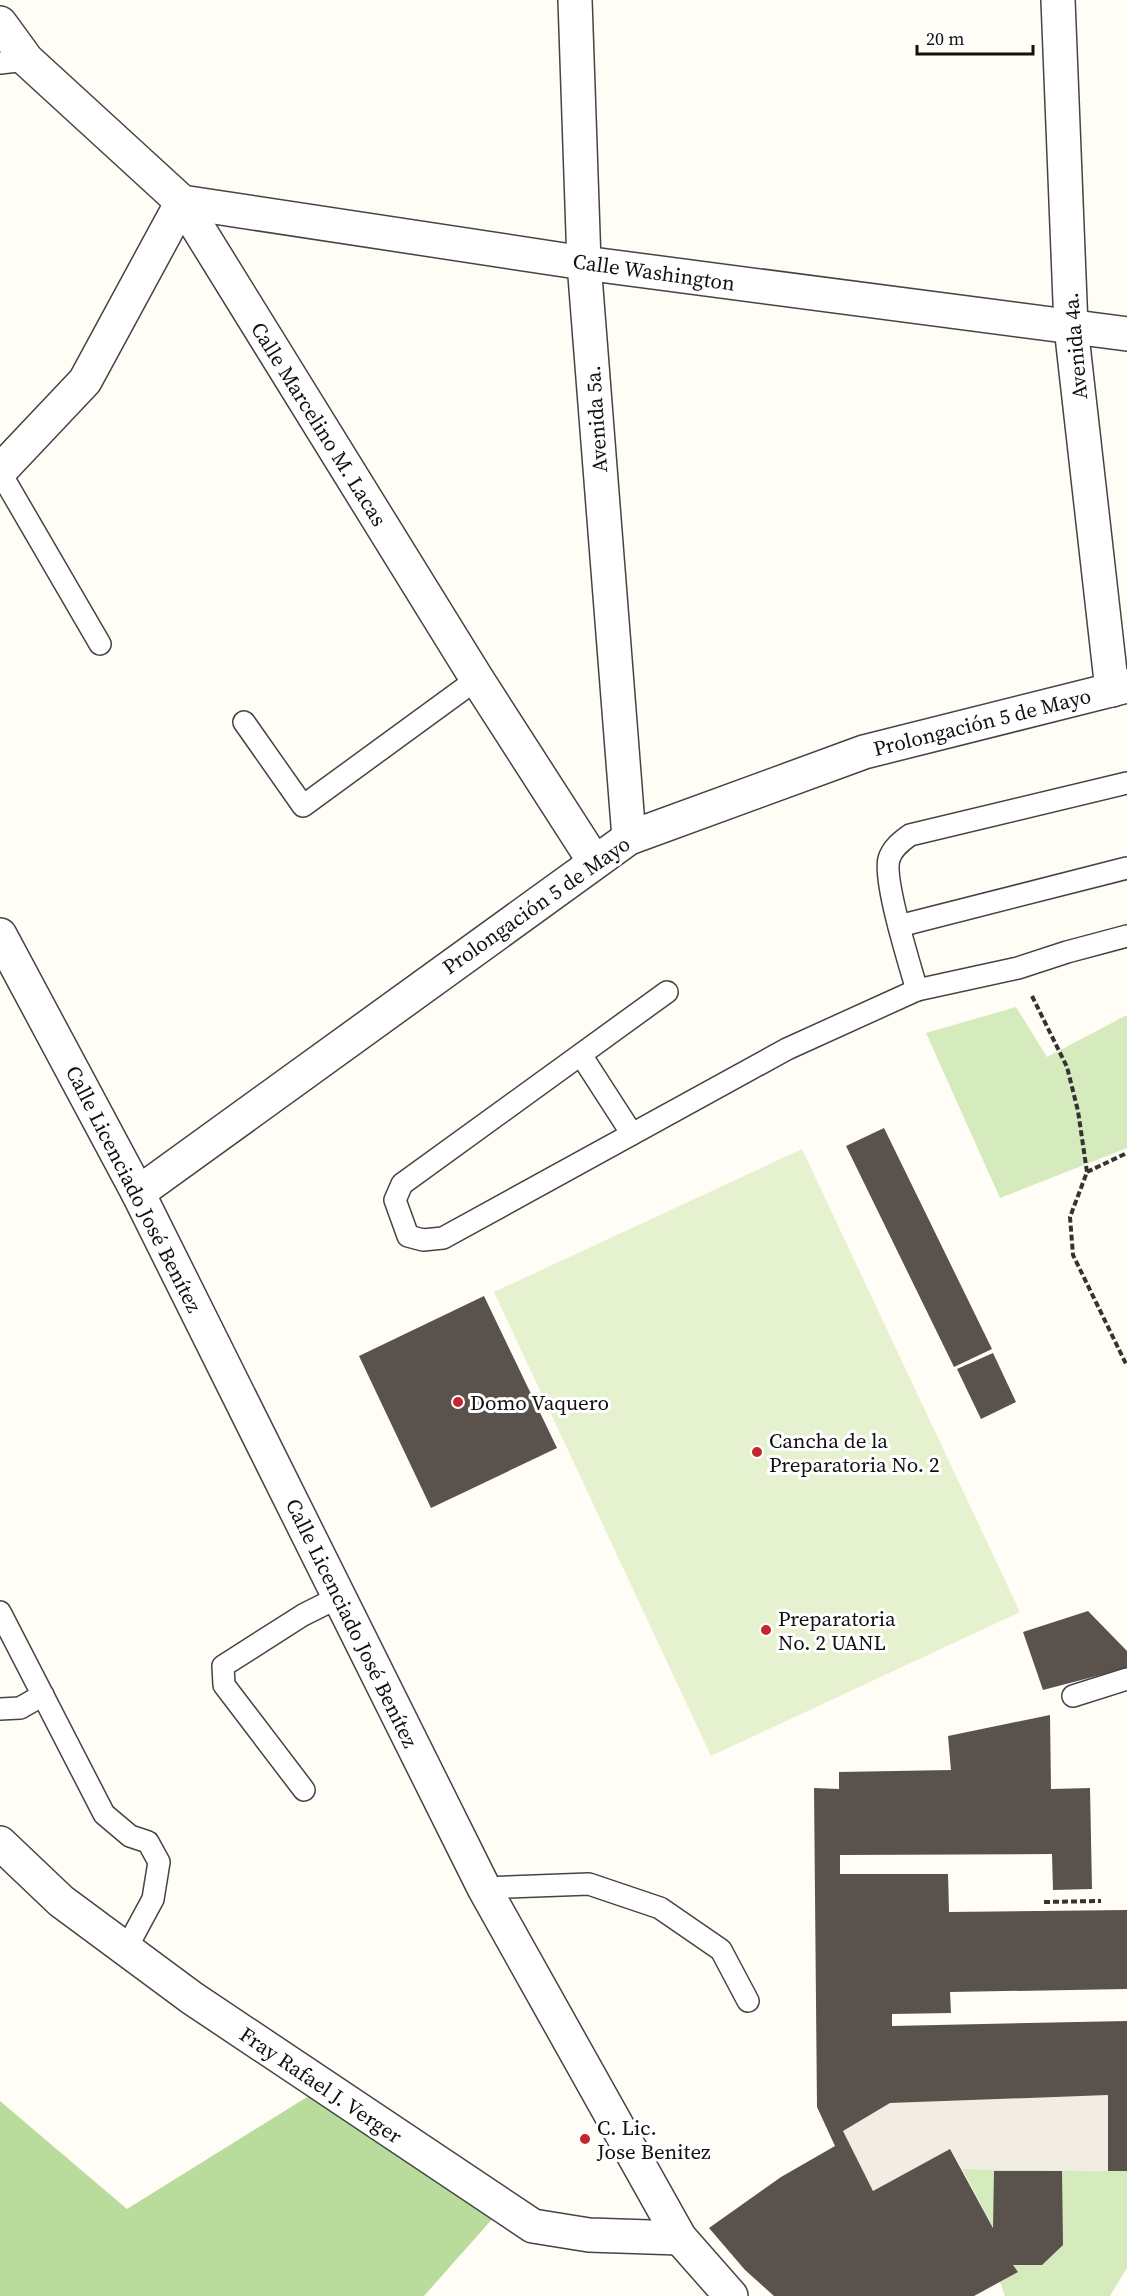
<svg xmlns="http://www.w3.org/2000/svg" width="1127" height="2296" font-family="'Source Serif 4',serif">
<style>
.green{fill:#d5ebbd}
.forest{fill:#b9dc9c}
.pitch{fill:#e6f2cf}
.plaza{fill:#f1ede2}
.building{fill:#5a524d}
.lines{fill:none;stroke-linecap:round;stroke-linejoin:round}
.service-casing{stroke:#444;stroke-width:24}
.minor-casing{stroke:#444;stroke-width:36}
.tertiary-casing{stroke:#444;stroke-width:36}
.path{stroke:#333;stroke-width:4;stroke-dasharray:6 3;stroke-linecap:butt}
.service{stroke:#fff;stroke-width:21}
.minor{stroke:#fff;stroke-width:33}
.tertiary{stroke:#fff;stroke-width:33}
.poi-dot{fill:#c4262e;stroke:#fff;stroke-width:2}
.labels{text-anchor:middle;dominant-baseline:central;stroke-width:6;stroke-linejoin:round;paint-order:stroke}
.street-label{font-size:21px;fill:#111;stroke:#fff}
.poi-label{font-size:21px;fill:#111;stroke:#fff;text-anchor:start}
</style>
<rect width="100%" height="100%" fill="#fffdf5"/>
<g class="green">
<polygon points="1016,1007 1047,1057 1127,1015 1127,1148 1000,1198 926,1033"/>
<polygon points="962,2169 1127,2171 1127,2268 1110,2296 1005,2296 1000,2282 1017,2272"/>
</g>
<polygon class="forest" points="328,2084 494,2217 424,2296 0,2296 0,2101 127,2209"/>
<polygon class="pitch" points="802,1149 1020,1612 711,1756 494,1292"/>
<polygon class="plaza" points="1108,2095 1108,2171 962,2169 950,2149 873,2191 843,2131 890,2103"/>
<g class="building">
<polygon points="884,1128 992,1349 954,1367 846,1146"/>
<polygon points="484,1296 557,1448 431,1508 359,1356"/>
<polygon points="993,1353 1016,1402 981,1419 957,1369"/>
<polygon points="1088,1611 1127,1651 1127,1668 1043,1690 1023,1632"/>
<polygon points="1050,1715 1051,1789 1090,1788 1092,1889 1053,1890 1052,1854 840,1855 840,1874 948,1874 949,1912 1127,1910 1127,1989 950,1992 951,2013 892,2014 892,2026 1127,2021 1127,2171 1108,2171 1108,2095 890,2103 843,2131 873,2191 950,2149 993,2228 994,2171 1062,2171 1063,2245 1042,2265 1013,2265 1018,2272 974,2296 774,2296 745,2270 709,2228 781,2177 835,2146 817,2107 814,1788 839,1789 839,1772 951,1770 948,1736"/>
</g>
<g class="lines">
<g class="service-casing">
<g id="service">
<polyline points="0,63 27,60"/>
<polyline points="0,472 100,644"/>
<polyline points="244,722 303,806 477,679"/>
<path d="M1127,783L910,835C902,841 892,848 889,859C883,880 910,966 917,990L1018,968L1067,952L1127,936"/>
<polyline points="899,926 1127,868"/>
<polyline points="667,992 402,1184 395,1200 408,1236 423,1240 443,1238 787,1049 917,990"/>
<polyline points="581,1055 632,1134"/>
<polyline points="0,1612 104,1814 130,1836 148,1842 159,1862 153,1899 126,1949"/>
<polyline points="1073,1696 1127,1679"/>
<polyline points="0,1709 20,1708 43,1695"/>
<polyline points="304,1790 224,1685 223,1666 303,1615 339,1597"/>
<polyline points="484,1888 589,1884 660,1908 721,1950 748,2001"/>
</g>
</g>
<g class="minor-casing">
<g id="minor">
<polyline points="575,0 584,263 629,838"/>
<polyline points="1058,0 1071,327 1112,690"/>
<polyline points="0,23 27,60 182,202 477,679 594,861"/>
<polyline points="0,471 85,381 182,202 584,263 1127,334"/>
<polyline points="138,1193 629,838 864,752 1127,686"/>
<polyline points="0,1843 61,1901 192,1998 533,2226 589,2235 680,2238"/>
</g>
</g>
<g class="tertiary-casing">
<polyline id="tertiary" points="0,935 138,1193 484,1888 680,2238 731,2296"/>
</g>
<g class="path">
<polyline points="1032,996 1067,1067 1078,1111 1087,1172 1070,1217 1073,1255 1127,1366"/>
<polyline points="1087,1172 1127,1153"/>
<polyline points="1044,1902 1101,1901"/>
</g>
<use href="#service" class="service"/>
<use href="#minor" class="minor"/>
<use href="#tertiary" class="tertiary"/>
</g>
<g class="poi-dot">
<circle cx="458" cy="1402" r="6"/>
<circle cx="757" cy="1452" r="6"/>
<circle cx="766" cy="1630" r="6"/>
<circle cx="585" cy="2139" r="6"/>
</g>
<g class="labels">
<g class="street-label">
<text transform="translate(654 272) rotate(8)">Calle Washington</text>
<text transform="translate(1075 346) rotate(-95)">Avenida 4a.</text>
<text transform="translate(596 419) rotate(-94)">Avenida 5a.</text>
<text transform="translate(319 424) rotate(58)">Calle Marcelino M. Lacas</text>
<text transform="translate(982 722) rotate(-14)">Prolongación 5 de Mayo</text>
<text transform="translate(536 905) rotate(-35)">Prolongación 5 de Mayo</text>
<text transform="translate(134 1189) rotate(63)">Calle Licenciado José Benítez</text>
<text transform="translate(352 1623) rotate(64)">Calle Licenciado José Benítez</text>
<text transform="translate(321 2085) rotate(34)">Fray Rafael J. Verger</text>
</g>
<g class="poi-label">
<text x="470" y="1402">Domo Vaquero</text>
<text x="769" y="1440">Cancha de la<tspan x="769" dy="24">Preparatoria No. 2</tspan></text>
<text x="778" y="1618">Preparatoria<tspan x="778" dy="24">No. 2 UANL</tspan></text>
<text x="597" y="2127">C. Lic.<tspan x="597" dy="24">Jose Benitez</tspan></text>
</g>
</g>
<path d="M917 45v9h116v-9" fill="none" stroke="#111111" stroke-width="3"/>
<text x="926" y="45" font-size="18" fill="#111111" stroke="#ffffff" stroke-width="4.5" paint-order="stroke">20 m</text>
</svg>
